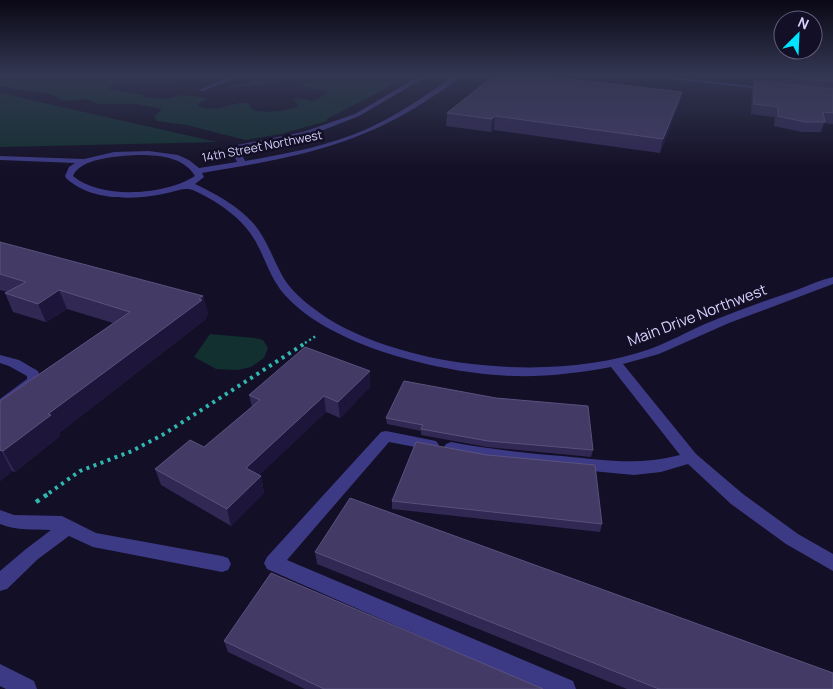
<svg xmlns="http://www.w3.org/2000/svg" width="833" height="689" font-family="Manrope,sans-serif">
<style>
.green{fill:#12302f}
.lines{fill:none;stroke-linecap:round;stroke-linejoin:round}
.path-far2{stroke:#2fb8b0;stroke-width:2.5;stroke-dasharray:2 3;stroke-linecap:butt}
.path-far1{stroke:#2fb8b0;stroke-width:4;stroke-dasharray:3 4.5;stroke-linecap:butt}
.path{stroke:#2fb8b0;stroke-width:4.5;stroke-dasharray:4 5.5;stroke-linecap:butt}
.minor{fill:#3d3a85;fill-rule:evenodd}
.wall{fill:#312854}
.shaded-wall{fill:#1d163a}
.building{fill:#433a66;stroke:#5a527e}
.labels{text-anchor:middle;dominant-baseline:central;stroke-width:5;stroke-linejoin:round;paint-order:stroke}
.far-street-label{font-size:12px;fill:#d9d4ff;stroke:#130f26}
.street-label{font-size:15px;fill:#d9d4ff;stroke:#130f26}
</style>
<rect width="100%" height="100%" fill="#130f26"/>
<g class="green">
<path d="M9,74H230L208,82L183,78L163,84L136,81L116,84L106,89L143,95L144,97L164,99L183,95L205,98L206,99L197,105C214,116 241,97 249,104C251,106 251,109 253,110C268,113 285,112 299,106L294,101L296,98L314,101L329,92L304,86L301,83H311L314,77L302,74H391L405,76L387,88L327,119V121L281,134L245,140L187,125L157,121L154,117L162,109L136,104H99L86,99L62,101L52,94L0,86V76Z"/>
<polygon points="259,74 287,74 273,77 279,80 272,84 229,88 230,86 250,83 253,77"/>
<polygon points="0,93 217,142 0,147"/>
<polygon points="210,334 255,338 263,340 268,348 264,358 251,367 238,370 216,369 194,357"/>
</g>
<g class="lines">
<polyline class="path-far2" points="305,343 316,336"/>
<polyline class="path-far1" points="49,493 80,471 132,451 164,434 307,342"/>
<polyline class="path" points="36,502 51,492"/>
<g class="minor">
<polygon points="238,74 245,74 203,91 198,90"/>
<path d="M458,74H464C453,84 439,92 426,101C354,148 285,159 202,173L204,177L195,184C216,194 238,206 254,224C267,240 273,259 283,277C293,294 311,307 327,318C410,370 558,382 650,349C669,342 687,332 705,324C734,312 764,301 794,291C807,286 820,280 833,277V284L729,323L659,354L623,364L696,454L743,494L798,534L833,554V571L786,544L731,504L688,464L661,472L634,475L487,461L451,454L446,452L443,448L446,444L451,442C488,449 524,453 562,456C605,460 637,466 680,455L611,367C579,373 546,377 513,376C445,374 330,347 284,294C271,279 266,261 257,244C244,219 220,203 195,191C185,186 175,192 163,194C132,200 90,201 66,178L65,176L69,167L75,163L0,160V156L84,159L114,152L149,151L178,155L189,160L199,168L237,162L231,148L232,146L303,132L355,114L421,75L454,76ZM424,78L450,79C423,97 396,116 367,129C328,146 286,154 245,161L239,149L308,136L359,116ZM136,155C157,155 183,156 195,176C166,195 101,200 73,176C80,158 119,156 136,155Z"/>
<polygon points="626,74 643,74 771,88 768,90"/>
<polygon points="0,355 19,360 38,371 41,381 5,409 0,411 0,399 27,379 27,376 9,366 0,363"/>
<polygon points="386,431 436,441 439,445 436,449 431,450 389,442 287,560 573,681 576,689 540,689 267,569 264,563 267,557 381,432"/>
<path d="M0,510L14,515L62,516L96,533L222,556L228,558L231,564L228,570L222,572L93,547L69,536L38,559L7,589L0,591V571L26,549L51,530C34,529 17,531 0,524Z"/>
<polygon points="0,664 34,681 37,689 6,689 0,686"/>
</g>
</g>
<g class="wall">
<polygon points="753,74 833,74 833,124 824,123 821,132 802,132 774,126 775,117 751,114 752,91 754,83 753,83 754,74"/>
<polygon points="682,92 679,104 660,153 494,130 491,132 446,126 447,113"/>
<polygon points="0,242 203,296 208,314 206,316 206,319 59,433 60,436 15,472 12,471 0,481 0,401 113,323 67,309 46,322 13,312 5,293 8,292 0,290"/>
<polygon points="370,371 370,387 340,418 326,412 259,475 261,476 264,493 231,526 161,485 155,469 204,447 252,407 249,395"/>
<polygon points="386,418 593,450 591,457 487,447 421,435 421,431 387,424"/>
<polygon points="392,501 602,524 600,532 392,509"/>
<polygon points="315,552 833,689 627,689 317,564"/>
<polygon points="224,641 543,689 305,689 228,652"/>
</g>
<g class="shaded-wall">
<polygon points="682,92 679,104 660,153 663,139"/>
<polygon points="495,116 494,130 491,132 492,119"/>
<polygon points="59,290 67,309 46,322 38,304"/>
<polygon points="203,296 208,314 206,316 206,319 59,433 60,436 15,472 3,451 48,414"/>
<polygon points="370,371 370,387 340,418 338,402"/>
<polygon points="324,396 326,412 249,485 246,468"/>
<polygon points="1,450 12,471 0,481 0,451"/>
<polygon points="261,476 264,493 231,526 227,509"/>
</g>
<g class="building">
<polygon points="496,74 525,74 682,92 663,139 495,116 492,119 447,113"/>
<polygon points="755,74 833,74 833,82"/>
<polygon points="755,81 833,89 833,113 823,112 825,122 805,122 778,116 778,107 754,104"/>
<polygon points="0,242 203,296 199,299 202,300 48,414 51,415 3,451 1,450 0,451 0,401 130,312 59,290 38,304 5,293 26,282 0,274"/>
<polygon points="305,347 370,371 338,402 324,396 246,468 261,476 227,509 155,469 190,440 204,447 260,400 249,395"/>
<polygon points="404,381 496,398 588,406 593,450 488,441 421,429 423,425 386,418"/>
<polygon points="416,442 487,455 595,465 602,524 392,501"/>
<polygon points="350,498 833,673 833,689 659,689 315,552"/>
<polygon points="271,573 543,689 324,689 224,641"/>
</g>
<linearGradient id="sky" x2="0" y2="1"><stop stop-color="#0a0815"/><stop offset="0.44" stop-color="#333752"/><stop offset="1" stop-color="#333752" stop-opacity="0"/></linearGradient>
<rect width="833" height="170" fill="url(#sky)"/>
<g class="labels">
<g class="far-street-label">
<text transform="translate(262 146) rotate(-11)">14th Street Northwest</text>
</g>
<g class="street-label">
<text transform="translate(697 315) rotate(-21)">Main Drive Northwest</text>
</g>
</g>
<g transform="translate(798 35) rotate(24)"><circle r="24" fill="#130f26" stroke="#625e7d"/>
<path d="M0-4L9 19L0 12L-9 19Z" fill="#00e5ff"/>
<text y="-8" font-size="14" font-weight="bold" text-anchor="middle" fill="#d9d4ff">N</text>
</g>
</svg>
